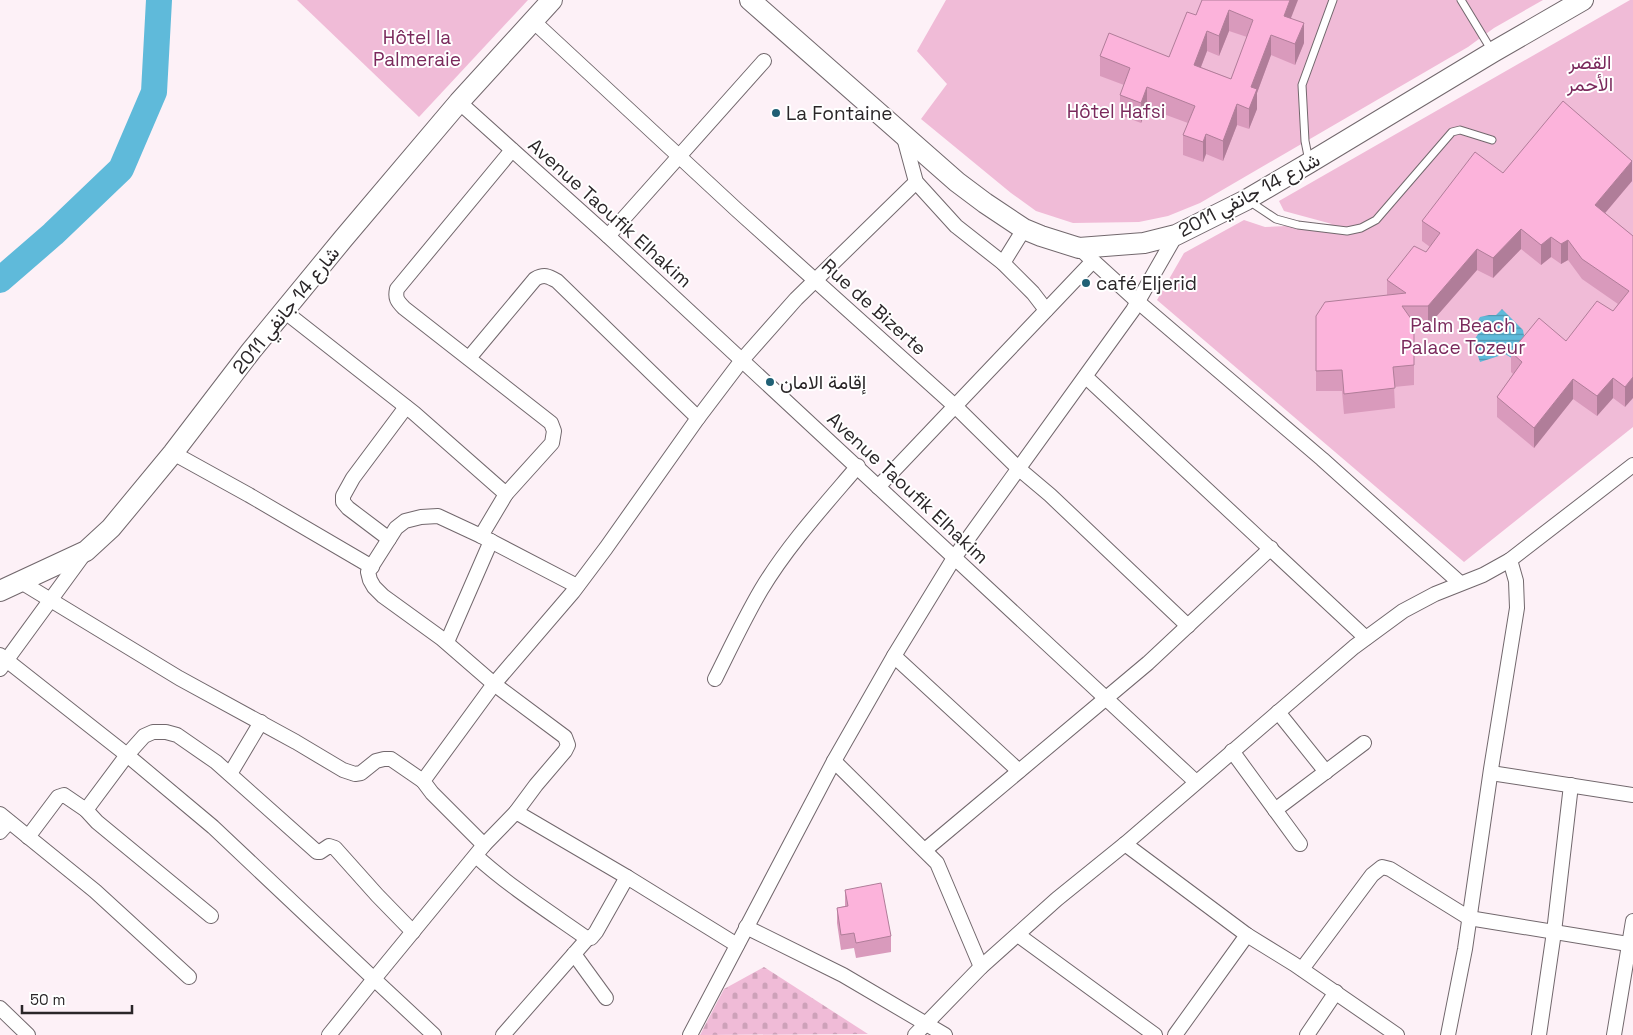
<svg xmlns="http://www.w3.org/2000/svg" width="1633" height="1035" font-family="'Space Grotesk',Vazirmatn,sans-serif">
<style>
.green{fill:#f0bbd7}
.cemetery{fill:url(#cemetery-stones)}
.water{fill:url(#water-rules)}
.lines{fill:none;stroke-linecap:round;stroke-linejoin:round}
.river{stroke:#5fbada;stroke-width:26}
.service-casing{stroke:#72686d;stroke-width:9}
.minor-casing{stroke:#72686d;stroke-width:16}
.secondary-casing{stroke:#72686d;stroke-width:22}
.service{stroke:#fff;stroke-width:7}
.minor{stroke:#fff;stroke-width:14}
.secondary{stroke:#fff;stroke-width:20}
.wall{fill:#d99abc;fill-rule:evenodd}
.shaded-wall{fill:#b07d99}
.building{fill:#fcb3db;stroke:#b07d99;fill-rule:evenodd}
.poi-dot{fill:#206075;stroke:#fff;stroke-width:2}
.labels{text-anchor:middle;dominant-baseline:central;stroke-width:4;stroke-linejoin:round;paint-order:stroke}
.park-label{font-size:19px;fill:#7a295c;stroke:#fff}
.poi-label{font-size:19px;fill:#2a2628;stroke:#fff;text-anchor:start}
.street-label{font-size:19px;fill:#2a2628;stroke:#fff}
</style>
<defs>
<pattern id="cemetery-stones" width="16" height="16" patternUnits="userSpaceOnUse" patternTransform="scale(1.25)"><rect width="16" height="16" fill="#f0bbd7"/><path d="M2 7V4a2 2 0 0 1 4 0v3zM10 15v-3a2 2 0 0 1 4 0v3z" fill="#cea1b9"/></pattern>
<pattern id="water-rules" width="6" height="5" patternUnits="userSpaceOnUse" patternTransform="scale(1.25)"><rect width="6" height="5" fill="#5fbada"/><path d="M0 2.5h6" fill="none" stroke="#4f97b1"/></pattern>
</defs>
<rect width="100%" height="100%" fill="#fdf1f7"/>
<g class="green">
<polygon points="297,0 528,0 419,117"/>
<polygon points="946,0 1543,0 1494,28 1468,47 1200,203 1168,216 1139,222 1073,223 1036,211 1011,193 921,119 947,84 917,51"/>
<polygon points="1630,0 1633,0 1633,427 1464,562 1157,300 1184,253 1244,220 1265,227 1332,224 1284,211 1279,201"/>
</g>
<polygon class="cemetery" points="764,967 868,1034 700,1035 724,989"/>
<polygon class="water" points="1502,309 1523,330 1526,347 1515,360 1505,354 1480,362 1473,342 1478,334 1476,324 1480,317 1489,315 1496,315"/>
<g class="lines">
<polyline class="river" points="0,280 53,234 121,169 154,92 159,0"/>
<g class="service-casing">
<g id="service">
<polyline points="1461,0 1492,51"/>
<polyline points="1309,161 1305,141 1302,85 1333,0"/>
<polyline points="1249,201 1276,219 1298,225 1347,231 1361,228 1376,220 1452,132 1460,130 1492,140"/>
</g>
</g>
<g class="minor-casing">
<g id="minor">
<polyline points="532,20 737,210 956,407 1018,468 1050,495 1188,626"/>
<polyline points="459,102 608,236 1196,782"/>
<polyline points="903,134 916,182 956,226 1003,263"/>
<polyline points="1024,229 1003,263 1033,293 1046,310"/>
<polyline points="608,236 764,61"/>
<polyline points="1079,248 1137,301 1322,459 1460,583"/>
<path d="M284,311L414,413L506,494L552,443L554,431L551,423L404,308C397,301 395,298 397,289L512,150"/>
<path d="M469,358L535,279C544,274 548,276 557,281L698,418"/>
<polyline points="1086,377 1366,638"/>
<polyline points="173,453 249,495 372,567"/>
<polyline points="878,487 1093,261"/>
<polyline points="506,494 481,536 577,586"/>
<polyline points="481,536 438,516 421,517 405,521 396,528 368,572 370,580 374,587 383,596 441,638 494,684 565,737 568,745 565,751 536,785 516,812"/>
<polyline points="389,539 348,508 343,502 343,496 353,478 406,407"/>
<polyline points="21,582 179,678 296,742 343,770 355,774 361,773 376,761 384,759 391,759 423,781"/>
<polyline points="447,642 491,541"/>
<polyline points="0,655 127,755 213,827 374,979 329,1035"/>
<polyline points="894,656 1019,771"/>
<polyline points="0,669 84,554"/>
<path d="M715,679C730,649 744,619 761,590C788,545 824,506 858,466"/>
<polyline points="1278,712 1326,772"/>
<polyline points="1232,751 1300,844"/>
<polyline points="834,761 937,863 981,967"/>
<polyline points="1491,773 1633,795"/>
<polyline points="230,774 261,722"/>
<polyline points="1275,810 1364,743"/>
<polyline points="0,814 95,891 189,977"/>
<polyline points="0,832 9,822"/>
<polyline points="28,837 58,797 64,795 86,810"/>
<polyline points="1125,844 1247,935 1294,964 1397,1035"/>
<polyline points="484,845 432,793 423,781 494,684 573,592 606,548 698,418 742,360 796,299 916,182"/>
<polyline points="925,850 1148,663 1271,548"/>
<path d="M476,856C509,886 548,911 585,937L591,938L596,932L627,877L737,945"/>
<polyline points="211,916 97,822 86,810 127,755 144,736 153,732 166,732 177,735 216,762 317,852 320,852 329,846 335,848 377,895 413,932"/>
<polyline points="746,927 843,975 945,1035"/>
<polyline points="1018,935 1155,1035"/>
<polyline points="574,954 606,998"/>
<polyline points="1302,969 1372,875 1382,867 1390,869 1469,918 1628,944"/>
<polyline points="0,1008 28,1035"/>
<polyline points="434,1035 374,979 484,845 516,812 627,877"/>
<polyline points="503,1035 588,938"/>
<polyline points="690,1035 834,761 894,656 954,558 1133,310 1176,235"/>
<polyline points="915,1035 981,967 1057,899 1125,844 1354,647 1403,611 1435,594 1483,575 1510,560 1633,465"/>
<polyline points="1175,1035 1247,935"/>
<polyline points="1307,1035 1336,992"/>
<polyline points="1448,1035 1465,949 1491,769 1517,608 1516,581 1510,560"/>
<polyline points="1539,1035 1554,932 1571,785"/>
<polyline points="1614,1035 1633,921"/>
</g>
</g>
<g class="secondary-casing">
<g id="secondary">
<polyline points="750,0 957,182 985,203 1024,229 1041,236 1079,248 1144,243 1176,235 1246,200 1309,163 1493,52 1583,0"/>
<polyline points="0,591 86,551 111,528 173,453 251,351 343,239 459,102 552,0"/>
</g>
</g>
<use href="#service" class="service"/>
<use href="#minor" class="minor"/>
<use href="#secondary" class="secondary"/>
</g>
<g class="wall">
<path d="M1202,0L1291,18L1304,43L1295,65L1271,55L1257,93V109L1249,129L1237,125L1223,161L1206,154L1203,162L1183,155V135L1188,123L1147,108L1141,123L1120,115V95L1124,85L1100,76V56L1169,57L1196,15ZM1229,31L1247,37L1231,79L1201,67L1207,51L1219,56Z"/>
<polygon points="1503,173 1632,181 1605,213 1633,236 1625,407 1613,398 1597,416 1573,399 1534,448 1497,417 1497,397 1513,374 1511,372 1511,352 1566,341 1613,311 1618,304 1582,279 1568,260 1561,264 1551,257 1541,265 1521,249 1493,278 1477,270 1428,326 1414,326 1414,385 1394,387 1395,408 1344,414 1342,391 1316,391 1316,316 1387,295 1387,280 1426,252 1430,247 1422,241 1422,221"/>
<polygon points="845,890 891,936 891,952 856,958 854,948 841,950 837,923 837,908 845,906"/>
</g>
<g class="shaded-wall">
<polygon points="1290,0 1298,0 1284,36 1284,16"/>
<polygon points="1229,10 1229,31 1219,56 1219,36"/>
<polygon points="1304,23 1304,43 1295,65 1295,44"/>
<polygon points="1207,31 1207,51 1194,85 1194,65"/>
<polygon points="1271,35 1271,55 1257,93 1257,109 1249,129 1249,109 1251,87"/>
<polygon points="1147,87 1147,108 1141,123 1141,103"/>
<polygon points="1237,104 1237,125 1223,161 1223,141"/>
<polygon points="1206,134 1206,154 1203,162 1203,142"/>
<polygon points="1632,161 1632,181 1595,225 1595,205"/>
<polygon points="1521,229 1521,249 1493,278 1493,258"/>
<polygon points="1551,237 1551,257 1541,265 1541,245"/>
<polygon points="1568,240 1568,260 1561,264 1561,244"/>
<polygon points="1477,249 1477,270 1428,326 1428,306"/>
<polygon points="1633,377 1633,398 1625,407 1625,387"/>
<polygon points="1613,378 1613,398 1597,416 1597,396"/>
<polygon points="1573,379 1573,399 1534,448 1534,428"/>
</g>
<g class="building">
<path d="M1202,0H1290L1284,16L1304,23L1295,44L1271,35L1251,87L1257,89L1249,109L1237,104L1223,141L1206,134L1203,142L1183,135L1195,106L1147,87L1141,103L1120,95L1130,68L1100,56L1109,33L1169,57L1187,12L1196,15ZM1229,10L1253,20L1231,79L1194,65L1207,31L1219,36Z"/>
<polygon points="1563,101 1632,161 1595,205 1633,236 1633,377 1625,387 1613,378 1597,396 1573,379 1534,428 1497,397 1522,362 1511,352 1539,318 1566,341 1597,301 1613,311 1629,291 1582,259 1568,240 1561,244 1551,237 1541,245 1521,229 1493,258 1477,249 1428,306 1402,306 1414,323 1414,365 1393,367 1395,388 1344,394 1342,370 1316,371 1316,316 1325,302 1406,293 1387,280 1414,246 1426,252 1440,233 1422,221 1475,152 1503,173"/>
<polygon points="881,883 891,936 856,943 854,933 841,935 837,908 848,906 845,890"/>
</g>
<g class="poi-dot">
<circle cx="776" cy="113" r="5"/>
<circle cx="1086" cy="283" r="5"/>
<circle cx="770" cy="382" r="5"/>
</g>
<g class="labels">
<g class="park-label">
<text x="417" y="37">Hôtel la<tspan x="417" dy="22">Palmeraie</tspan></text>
<text x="1590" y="62">القصر<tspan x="1590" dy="22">الأحمر</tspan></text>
<text x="1116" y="111">Hôtel Hafsi</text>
<text x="1463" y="325">Palm Beach<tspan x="1463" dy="22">Palace Tozeur</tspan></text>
</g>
<g class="poi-label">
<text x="786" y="113">La Fontaine</text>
<text x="1096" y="283">café Eljerid</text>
<text x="780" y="382">إقامة الامان</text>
</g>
<g class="street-label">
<text transform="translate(1249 195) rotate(-28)">شارع 14 جانفي 2011</text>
<text transform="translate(610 213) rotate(42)">Avenue Taoufik Elhakim</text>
<text transform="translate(874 307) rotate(42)">Rue de Bizerte</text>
<text transform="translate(286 310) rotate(-51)">شارع 14 جانفي 2011</text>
<text transform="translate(908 488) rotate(43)">Avenue Taoufik Elhakim</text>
</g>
</g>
<path d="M22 1005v8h110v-8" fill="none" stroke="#2a2628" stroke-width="2.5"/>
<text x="30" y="1005" font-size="15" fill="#2a2628" stroke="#ffffff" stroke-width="4" paint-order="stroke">50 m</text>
</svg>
